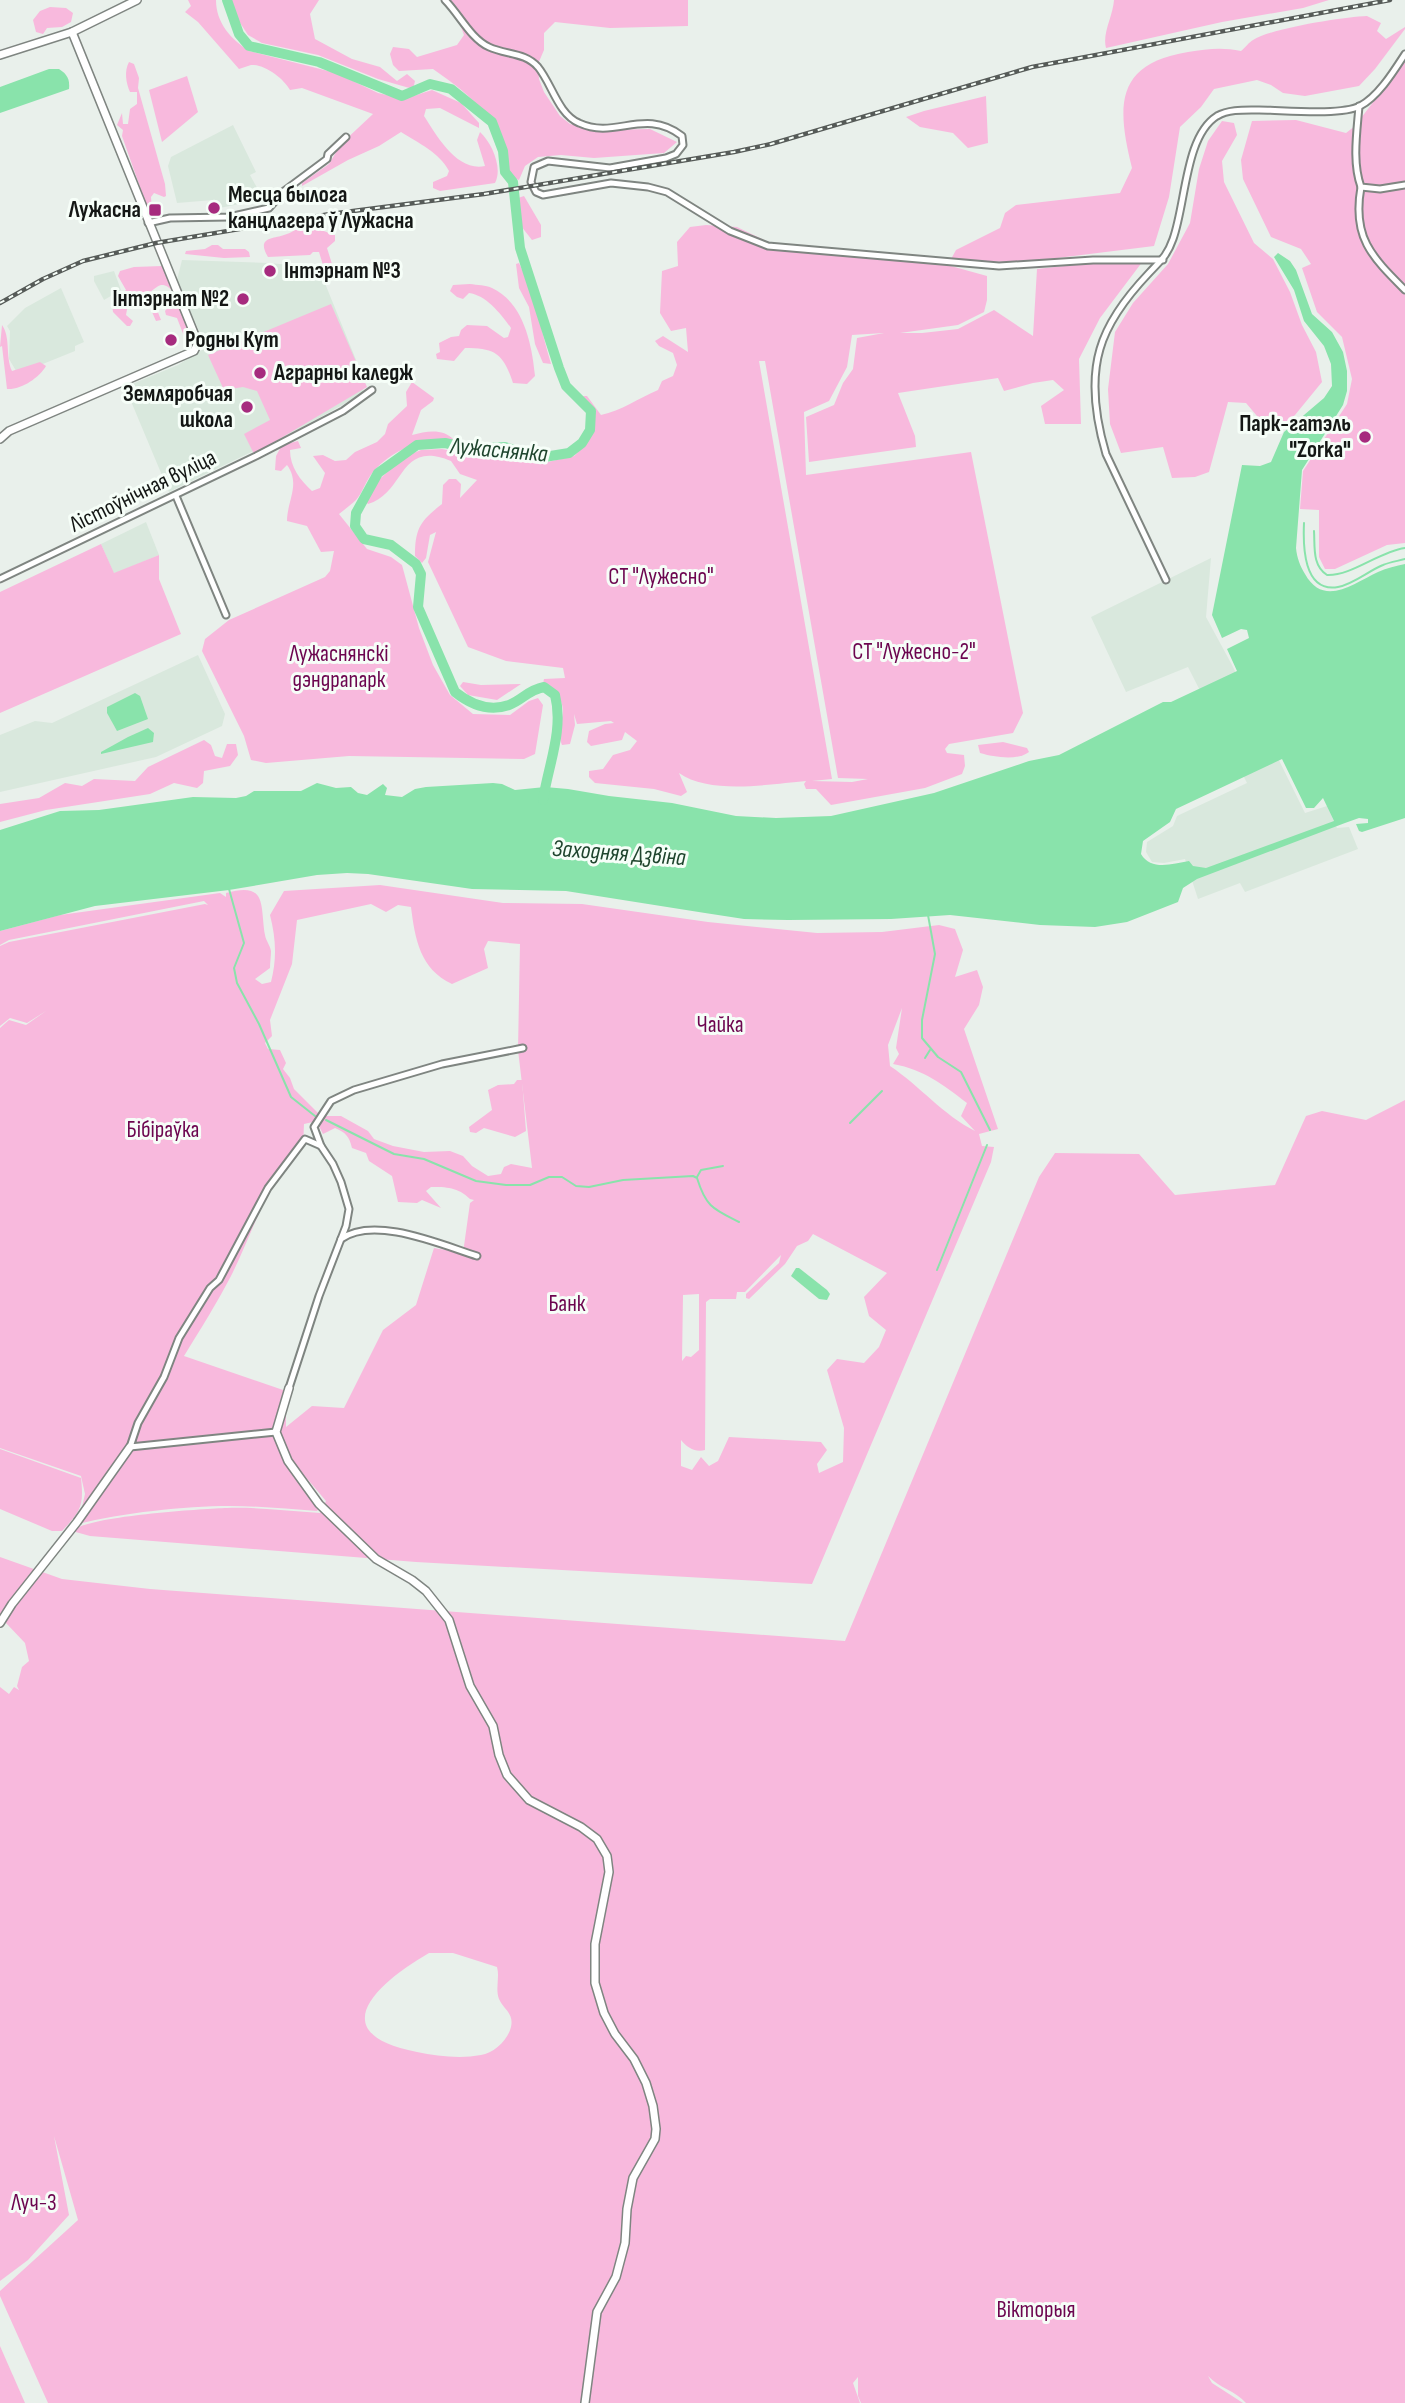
<svg xmlns="http://www.w3.org/2000/svg" width="1405" height="2403" font-family="'Sofia Sans Condensed',sans-serif">
<style>
.built{fill:#d9e8dd}
.green{fill:#f8b9dd;fill-rule:evenodd}
.water{fill:#89e3ab;fill-rule:evenodd}
.lines{fill:none;stroke-linecap:round;stroke-linejoin:round}
.stream{stroke:#89e3ab;stroke-width:2}
.river{stroke:#89e3ab;stroke-width:10}
.street-casing{stroke:#7f8581;stroke-width:9}
.secondary-casing{stroke:#7f8581;stroke-width:10}
.street{stroke:#fff;stroke-width:5}
.secondary{stroke:#fff;stroke-width:7}
.rail-casing{stroke:#565b58;stroke-width:4.5}
.rail{stroke:#f6fef8;stroke-width:2;stroke-dasharray:5;stroke-linecap:butt}
.poi-dot{fill:#a62b7e;stroke:#f6fef8;stroke-width:2.5}
.labels{text-anchor:middle;dominant-baseline:central;stroke-width:6;stroke-linejoin:round;paint-order:stroke}
.poi-label{font-size:23px;font-weight:bold;fill:#141715;stroke:#f6fef8;text-anchor:start}
.street-label{font-size:23px;fill:#141715;stroke:#f6fef8}
.park-label{font-size:23px;fill:#6c054f;stroke:#f6fef8}
.water-label{font-size:24px;font-style:italic;fill:#1f452e;stroke:#f6fef8}
</style>
<rect width="100%" height="100%" fill="#e9f0eb"/>
<g class="built">
<polygon points="233,125 256,172 250,175 261,195 244,198 244,203 215,209 213,200 177,203 168,166 171,157"/>
<polygon points="182,260 269,263 312,267 322,276 365,382 362,394 301,428 169,492 125,387 178,365 202,350 205,345 177,280"/>
<polygon points="114,271 121,290 104,300 94,281 94,276"/>
<polygon points="61,288 84,342 75,346 75,351 18,374 9,359 10,331 7,326 25,308"/>
<polygon points="146,522 159,555 114,574 101,544"/>
<polygon points="1211,558 1206,617 1232,665 1305,813 1327,806 1337,828 1349,827 1358,849 1245,892 1240,883 1198,899 1185,859 1164,863 1152,862 1146,852 1147,842 1173,826 1177,816 1247,783 1188,667 1126,692 1091,617"/>
<polygon points="198,655 225,714 222,726 156,757 0,792 0,735 35,721 52,723"/>
</g>
<g class="green">
<path d="M188,0H216C216,23 231,39 249,51L336,73L378,93L404,99L432,90L461,103L479,123V128L440,108L426,109L424,116C437,136 457,172 485,166L477,140L480,132C492,143 503,168 495,183L440,191L433,188V182L447,176L449,171C439,152 418,143 401,132L379,146L348,160L302,186V183L329,164L341,144L373,114L302,88L290,90C284,79 265,64 251,65C247,66 243,68 239,69L198,22L185,12L191,6Z"/>
<polygon points="229,0 319,0 310,14 315,39 352,59 380,67 397,81 407,74 415,81 413,89 378,79 318,55 262,43 248,35 229,6"/>
<path d="M451,0H688V26L610,28L555,22L544,33V50L538,64L539,79L544,92L560,116L570,124L599,130L650,129L677,142L664,153L594,158L561,155L538,157L525,166L519,180L507,175C503,122 475,98 433,69L399,71L393,65L390,54L393,47L409,49L417,57L457,45L464,35Z"/>
<path d="M1114,0H1329L1303,8L1222,22L1106,48C1102,33 1113,16 1114,0Z"/>
<polygon points="50,7 66,8 73,13 71,22 62,27 47,28 43,34 36,32 33,20 40,11"/>
<path d="M1367,16L1381,23L1377,31L1386,39L1405,27V29L1375,69L1359,86L1305,96L1283,93L1271,85L1257,80L1214,89L1201,107L1180,127L1169,197L1154,246L1025,262L950,261L956,250L1000,228L1005,213L1016,205L1120,193L1132,168C1117,107 1114,64 1188,52C1207,49 1222,47 1241,51C1245,48 1249,42 1253,40C1272,28 1344,17 1367,16Z"/>
<polygon points="1405,60 1405,543 1387,545 1335,569 1325,569 1319,557 1319,510 1300,509 1303,471 1347,404 1352,379 1342,337 1317,312 1302,268 1311,264 1301,249 1271,237 1243,179 1241,160 1252,121 1296,120 1346,133 1355,126"/>
<path d="M129,62L134,64L139,78L138,88L165,184L166,196L164,197L154,193L151,197L152,210L147,207L122,136L123,130L117,125L122,113L123,124H128L130,109L137,104V92H130C126,83 124,71 129,62Z"/>
<polygon points="187,76 198,112 162,142 149,90"/>
<polygon points="986,96 988,143 968,148 953,133 920,127 906,117 924,111"/>
<polygon points="1222,121 1234,123 1237,135 1222,161 1224,182 1254,243 1273,259 1290,292 1302,325 1316,352 1322,382 1295,415 1278,429 1268,429 1246,403 1228,402 1209,472 1195,477 1172,478 1163,447 1121,453 1110,424 1108,389 1115,332 1133,303 1168,264 1190,223 1199,169 1208,141"/>
<polygon points="524,196 541,225 541,237 532,240 521,226 518,198"/>
<path d="M307,225L335,235V241L327,248L332,264L329,266L323,265L319,252H313L310,255L268,257C256,237 273,239 284,235C292,233 298,227 307,225Z"/>
<path d="M706,225L737,227L770,243L940,263L987,276V300L984,312L958,325L900,333H922L958,329L994,310L1033,336L1037,269L1146,257L1100,318L1079,359L1081,424H1045L1041,406L1064,390L1053,380L1033,383L1004,391L998,378L898,393L915,436L916,447L809,462L806,417L834,405L843,383L853,369L857,338L884,333L852,335L847,367L829,401L804,412L806,475L971,452L1023,713L1013,733L949,744L945,749L947,753L964,755L965,766L962,774L925,788L831,805L816,789H806L804,784L806,781C771,784 709,795 679,773L687,792L681,796L654,789L595,783L589,777V771L603,769L613,755L630,750L637,741L625,732L622,740L591,746L587,742L589,731L605,724L614,723L611,721L577,724L574,714L575,725L570,744L562,745C552,721 580,707 543,684L544,679L565,678L563,668L506,661L468,647L428,562L436,532L430,535L426,558L422,563L415,556C415,529 420,521 442,504L443,485L449,479H456L461,484L460,498L477,480L460,474L451,461C398,439 406,493 368,504L366,502L376,482L406,456L421,450L442,449L475,455L503,452L539,464L574,456L587,443L594,427V415L583,396H587L601,415C621,411 639,398 658,390L662,381L673,376L677,365L673,353L659,346L655,341L663,336L688,352L686,328L671,331L660,313L662,271L678,266L677,242L690,227ZM759,361H765L838,778L868,779L852,782L812,781L832,779Z"/>
<polygon points="212,245 218,245 223,249 245,249 249,252 250,257 224,258 185,254 186,251 205,249"/>
<path d="M519,263C535,295 541,330 551,364L543,363L535,344L529,307L519,288L516,264Z"/>
<path d="M162,266L167,272L196,341L195,346L189,349L177,318L166,315L165,311C167,308 172,307 174,303C178,295 169,284 161,285C157,286 153,290 150,292L161,320L156,321L148,303L141,298L128,304L126,315L133,321L130,326H127L113,312L112,305L126,290L118,276L120,271L134,267Z"/>
<path d="M470,284C477,285 486,285 492,288C524,303 532,345 535,376L527,384L513,383C503,353 495,348 465,348L454,361L437,359L436,354L440,352L439,343L451,337L459,336L461,330L467,325L487,326L504,338L508,337L511,328C501,314 486,295 469,293L463,299L457,297L450,291L453,285Z"/>
<polygon points="331,304 367,387 254,454 244,434 270,420 257,391 243,387 224,390 208,355"/>
<path d="M2,325C11,338 5,356 12,371L40,362L46,366C39,378 21,390 7,389L2,346L0,347Z"/>
<path d="M412,382L434,398L433,401L421,410L412,435C427,431 443,428 454,440L452,442C420,440 395,447 373,472C366,480 363,492 356,500C351,505 345,509 339,514L367,549L391,557L402,565L419,628L433,665L450,695L473,714L510,715L529,701L538,698L543,705L535,754L524,759L349,756L266,763L251,760L244,736L202,651L205,639L229,620L325,577L330,571L334,551L321,552L307,526L287,521C287,501 301,484 287,465L281,471L275,470L276,456L282,445L298,441L301,448L290,450C290,467 300,480 312,491L320,488L325,473L313,456L323,455L335,461L346,460L355,452L377,442L385,434L388,424L407,406L406,392Z"/>
<polygon points="101,544 114,573 159,555 159,579 181,634 0,713 0,592"/>
<polygon points="463,682 481,685 521,684 497,700 468,695 460,686"/>
<polygon points="204,740 211,745 215,756 222,758 227,744 236,744 238,755 230,766 204,771 203,783 197,788 174,783 150,794 46,810 0,822 0,804 39,798 65,783 82,786 94,779 135,781 148,767"/>
<path d="M1003,742L1027,748L1029,752C1017,761 994,757 980,753L978,745Z"/>
<path d="M380,885L503,903L582,904L708,922L817,933L882,932L939,925L955,929L963,950L955,977L977,970L983,987L979,1005L964,1029L998,1129L979,1134L982,1146L994,1147L991,1162L812,1584L416,1562L90,1536L72,1531C88,1516 200,1509 227,1508C258,1507 289,1511 320,1513L326,1501L304,1475L323,1502L317,1511C288,1509 259,1506 230,1506C184,1506 122,1513 78,1524L85,1494L81,1476L0,1448V1028L9,1020L26,1025L46,1011L27,1023L10,1018L0,1026V946L9,942L205,904L208,905L204,901L9,940L0,945V931L60,915L220,893L226,897V893C268,881 260,906 265,935C266,941 270,945 271,951C271,956 270,963 270,968L255,979L262,984L271,982C277,958 276,939 270,915L284,891ZM371,904L386,912L398,905L411,907C415,939 420,969 452,984L488,968L484,949L488,941L520,944L518,1050L532,1168L511,1164L504,1167L501,1174L488,1176L472,1166L463,1156L450,1151L424,1152L393,1146L374,1139L368,1131L341,1116H324L318,1124L323,1134L335,1128C346,1133 349,1136 352,1148L366,1153L369,1161L392,1176L398,1202L417,1203L422,1200L441,1208L426,1191L431,1187C446,1187 458,1187 470,1199L474,1200L470,1203L463,1253L434,1248L416,1305L383,1330L344,1408L312,1406L286,1427V1391L184,1356C200,1330 217,1303 231,1276C253,1233 266,1181 303,1148L304,1124L313,1122L318,1113L294,1089L290,1078L283,1069L286,1063L280,1050L268,1049L265,1043L272,1036L270,1020L292,964L297,920ZM902,1008L896,1048L899,1054L893,1064C925,1070 942,1084 967,1103L961,1116L975,1131C943,1115 920,1086 890,1066L888,1045ZM813,1234L887,1273L864,1297L869,1316L886,1330L879,1347L864,1363L837,1359L827,1370L844,1428L843,1462L819,1473L817,1464L827,1450L821,1442L729,1437L718,1461L709,1466L701,1457L692,1470L681,1466V1440C686,1447 696,1453 705,1450L706,1302L710,1299H736L737,1292H745L781,1255L779,1263L746,1294V1298L749,1299L785,1264L797,1246L808,1241ZM699,1294V1350L691,1357L686,1356L682,1361L683,1295Z"/>
<polygon points="517,1080 522,1080 526,1131 515,1137 484,1128 476,1133 470,1132 469,1127 492,1110 488,1090 498,1085 514,1084"/>
<path d="M1405,1100V2403H1246C1236,2391 1219,2388 1208,2376L1212,2383L1243,2403H861L858,2396V2377L853,2383L860,2403H48L0,2296V2291L78,2220L54,2136L69,2215L28,2260L0,2281V1687L9,1694L14,1687L19,1690L17,1686L22,1667L29,1661L25,1643L6,1623H0V1557L62,1579L150,1589L845,1641L1039,1177L1055,1153L1139,1154L1175,1195L1275,1185L1306,1116L1322,1111L1366,1120ZM429,1953H453L497,1967C500,1978 495,1988 499,1999C504,2010 514,2013 511,2027C508,2040 494,2053 481,2055C460,2059 437,2056 417,2052C320,2033 379,1982 429,1953Z"/>
<path d="M0,1449L81,1478C84,1506 81,1511 62,1531H52L0,1509Z"/>
<polygon points="0,2346 25,2403 0,2403"/>
</g>
<g class="water">
<path d="M49,69H59C67,74 70,79 69,89L0,113V87Z"/>
<path d="M1278,253L1290,261L1296,270L1312,314L1332,332L1343,352L1347,371V391L1343,405L1302,470L1296,548C1297,558 1300,566 1305,574C1324,608 1354,583 1378,572C1387,568 1396,566 1405,564V818L1362,832L1359,831L1356,824L1368,823V819L1359,818L1345,823L1197,879L1183,888L1178,902L1127,922L1095,927L1040,925L950,915L891,919L788,920L744,919L705,913L566,891L472,889L368,874L347,873L317,875L229,890L95,906L0,931V830L60,811L99,810L193,797L236,798L246,796L254,791H301L317,783L336,788L351,787L358,793L367,795L383,784L387,788L385,795L402,797L415,789L426,787L493,783L502,784L515,790L545,787L568,789L609,796L672,803L736,816L776,818L831,816L934,793L1029,761L1059,755L1163,702H1171L1237,671L1227,649L1249,638L1247,630L1241,629L1222,638L1212,615L1242,465L1260,466L1271,462L1284,432L1324,398L1332,386L1331,364L1324,346L1304,321L1294,290L1274,257ZM1282,759L1306,808H1314L1323,798L1334,821L1206,868L1193,866L1189,861C1172,864 1151,871 1141,854L1143,841L1170,822L1176,809Z"/>
<polygon points="135,693 140,696 148,719 117,731 107,713 107,707"/>
<polygon points="148,728 154,733 153,742 101,754 101,752 128,737"/>
<polygon points="796,1268 799,1268 827,1290 830,1294 827,1300 819,1299 791,1276"/>
</g>
<g class="lines">
<g class="stream">
<path d="M1304,523C1303,545 1303,593 1338,587C1354,584 1368,571 1383,565C1390,562 1398,561 1405,559"/>
<path d="M1314,531C1315,547 1312,565 1327,575C1352,576 1378,552 1405,548"/>
<polyline points="229,889 244,943 234,968 237,983 259,1024 291,1097 315,1116"/>
<polyline points="928,915 935,954 922,1020 922,1038 938,1057 961,1072 990,1130"/>
<polyline points="925,1058 930,1050"/>
<path d="M326,1120L394,1154L424,1159L476,1181L506,1185H530L549,1177H562L576,1186L589,1187L623,1180L693,1176L697,1178C706,1207 713,1209 739,1222"/>
<polyline points="850,1123 882,1091"/>
<polyline points="697,1177 701,1170 723,1166"/>
<polyline points="937,1270 987,1145"/>
</g>
<path class="river" d="M227,0L239,34L249,46L319,62L402,96L430,84L451,89L492,122L503,151L505,172L513,182L520,248L559,368L566,386L591,411L590,430L582,443L569,453L538,458L505,447L473,449L445,443L417,445L378,473L356,513L355,526L364,539L391,545L416,564L421,574L418,607L455,692C470,704 489,712 509,705C522,700 528,690 544,687L555,695C564,730 548,766 543,800"/>
<g class="street-casing">
<g id="street">
<path d="M445,0C459,14 471,39 489,47C506,55 525,52 538,67C552,84 558,114 579,123C616,140 644,107 682,136L683,145L676,154L666,158L610,168L548,161L534,167L531,182L536,192L543,195L611,183L648,187L667,192L730,231L768,246L999,266L1093,260H1163"/>
<path d="M1359,106C1357,132 1352,162 1361,187L1380,189L1405,185"/>
<path d="M1361,187C1352,237 1371,256 1405,290"/>
<polyline points="148,223 170,218 229,217 269,208 284,191 327,159 328,154 346,137"/>
<polyline points="176,496 226,615"/>
<polyline points="0,579 256,456 343,411 372,390"/>
<path d="M1166,580L1106,454C1096,420 1090,383 1100,349C1108,321 1130,293 1149,273C1161,260 1167,256 1173,239C1186,203 1185,136 1217,116C1229,109 1245,110 1259,110C1282,110 1340,116 1360,106C1378,97 1394,71 1405,54"/>
<path d="M341,1239C374,1215 442,1245 477,1256"/>
<polyline points="289,1388 319,1296 346,1226 349,1209 341,1182 333,1164 321,1146 314,1127 331,1101 354,1090 442,1064 523,1048"/>
<polyline points="276,1432 130,1447 138,1423 164,1377 179,1338 210,1288 219,1280 268,1188 305,1139 321,1146"/>
</g>
</g>
<g class="secondary-casing">
<g id="secondary">
<polyline points="0,55 72,32 137,0"/>
<polyline points="0,439 9,431 194,351 198,343 72,32"/>
<polyline points="289,1388 276,1432 288,1461 319,1504 376,1559 412,1580 426,1591 449,1620 470,1686 493,1726 499,1755 507,1775 529,1800 581,1827 597,1839 607,1856 609,1872 595,1944 595,1983 604,2013 615,2034 634,2059 646,2083 653,2106 656,2129 655,2139 633,2178 627,2209 625,2243 616,2277 597,2312 585,2403"/>
<polyline points="0,1623 12,1604 77,1522 130,1447"/>
</g>
</g>
<use href="#street" class="street"/>
<use href="#secondary" class="secondary"/>
<g class="rail-casing">
<polyline id="rail" points="0,303 43,279 83,261 156,243 330,214 484,194 734,152 771,144 1032,67 1390,0"/>
</g>
<use href="#rail" class="rail"/>
</g>
<g class="poi-dot">
<circle cx="214" cy="208" r="7"/>
<rect x="148" y="203" width="14" height="14" rx="3.5"/>
<circle cx="270" cy="271" r="7"/>
<circle cx="243" cy="299" r="7"/>
<circle cx="171" cy="340" r="7"/>
<circle cx="260" cy="373" r="7"/>
<circle cx="247" cy="407" r="7"/>
<circle cx="1365" cy="437" r="7"/>
</g>
<g class="labels">
<g class="poi-label">
<text x="228" y="195">Месца былога<tspan x="228" dy="26">канцлагера ў Лужасна</tspan></text>
<text x="141" y="210" text-anchor="end">Лужасна</text>
<text x="284" y="271">Інтэрнат №3</text>
<text x="229" y="299" text-anchor="end">Інтэрнат №2</text>
<text x="185" y="340">Родны Кут</text>
<text x="274" y="373">Аграрны каледж</text>
<text x="233" y="394" text-anchor="end">Земляробчая<tspan x="233" dy="26">школа</tspan></text>
<text x="1351" y="424" text-anchor="end">Парк-гатэль<tspan x="1351" dy="26">"Zorka"</tspan></text>
</g>
<g class="street-label">
<text transform="translate(143 491) rotate(-26)">Лістоўнічная вуліца</text>
</g>
<g class="park-label">
<text x="661" y="577">СТ "Лужесно"</text>
<text x="914" y="652">СТ "Лужесно-2"</text>
<text x="339" y="654">Лужаснянскі<tspan x="339" dy="26">дэндрапарк</tspan></text>
<text x="720" y="1025">Чайка</text>
<text x="163" y="1130">Бібіраўка</text>
<text x="567" y="1304">Банк</text>
<text x="34" y="2203">Луч-3</text>
<text x="1036" y="2310">Вікторыя</text>
</g>
<g class="water-label">
<text transform="translate(499 450) rotate(5)">Лужаснянка</text>
<text transform="translate(619 853) rotate(4)">Заходняя Дзвіна</text>
</g>
</g>
</svg>
